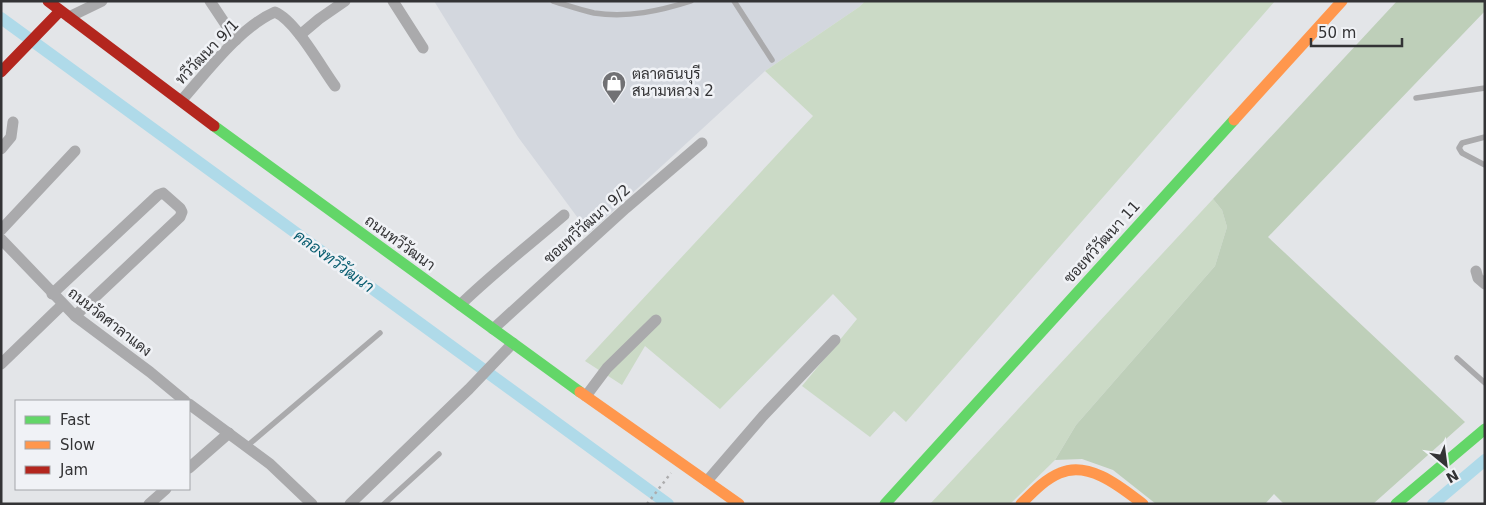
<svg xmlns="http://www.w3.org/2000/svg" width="1486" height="505" font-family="'DejaVu Sans',Sarabun,sans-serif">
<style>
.built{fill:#d3d7de}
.green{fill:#cbdac6}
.forest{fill:#becfb9}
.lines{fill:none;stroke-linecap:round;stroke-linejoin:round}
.canal{stroke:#afdae9;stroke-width:12}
.path{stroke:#acacad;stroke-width:2.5;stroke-dasharray:2.5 4;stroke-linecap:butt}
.lane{stroke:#aaaaac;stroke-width:5.5}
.street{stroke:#aaaaac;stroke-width:11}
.fast{stroke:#63d668;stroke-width:11}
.slow{stroke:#ff974d;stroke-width:11}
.jam{stroke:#b3261e;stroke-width:11}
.labels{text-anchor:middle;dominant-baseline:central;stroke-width:5;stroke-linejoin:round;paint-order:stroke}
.street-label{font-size:15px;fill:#333335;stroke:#f0f2f6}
.poi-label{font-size:15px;fill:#333335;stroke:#f0f2f6;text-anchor:start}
.water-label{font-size:16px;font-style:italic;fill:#0a5e71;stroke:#f0f2f6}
</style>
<rect width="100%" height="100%" fill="#e3e5e8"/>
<polygon class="built" points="434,1 865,1 859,7 765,71 589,233 518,137"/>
<g class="green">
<polygon points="865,1 1275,1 906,422 894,411 870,437 802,386 857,319 833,294 720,409 645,346 622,385 585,361 813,116 765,71 859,7"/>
<polygon points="1213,199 1222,210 1227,227 1215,266 1076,425 1055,460 1010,504 930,504"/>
</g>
<polygon class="forest" points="1397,1 1485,1 1485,11 1268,237 1465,422 1373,504 1284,504 1274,494 1265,504 1156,504 1113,470 1082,459 1055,460 1076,425 1215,266 1227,227 1222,210 1213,199"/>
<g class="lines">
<g class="canal">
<polyline points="1,18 668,504"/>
<polyline points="1433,504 1485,460"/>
</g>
<polyline class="path" points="647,504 671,473"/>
<g class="lane">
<path d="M553,1C566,5 580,10 594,13C628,18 660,11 691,1"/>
<polyline points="734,1 772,60"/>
<polyline points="1416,98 1485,88"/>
<polyline points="1485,137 1462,143 1459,148 1462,153 1485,165"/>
<polyline points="1457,358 1485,383"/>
<polyline points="247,446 380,333"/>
<polyline points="384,504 439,454"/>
</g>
<g class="street">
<polyline points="210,1 236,40"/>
<polyline points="393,1 423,48"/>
<polyline points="69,17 102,1"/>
<polyline points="300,35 319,19 345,1"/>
<path d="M181,101C206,73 240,27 275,12C296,21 321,67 335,86"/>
<polyline points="1,149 11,137 13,122"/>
<polyline points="1,230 75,151"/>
<polyline points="1,239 75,316 150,372 185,401"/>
<polyline points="1476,271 1478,278 1485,284"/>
<polyline points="52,294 158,195 163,193 180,208 182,212 180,217 75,316"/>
<path d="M460,305C493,273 529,245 564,215"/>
<polyline points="493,329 626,208 702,143"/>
<polyline points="1,364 62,305"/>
<polyline points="586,396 607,368 656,320"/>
<polyline points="189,404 270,464 312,504"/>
<polyline points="189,468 229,433"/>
<polyline points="707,481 763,416 835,340"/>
<polyline points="149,504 166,489"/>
<polyline points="350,504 469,389 513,343"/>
</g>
<g class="fast">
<polyline points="214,126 580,392"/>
<polyline points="885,504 1234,120"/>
<polyline points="1396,504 1485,429"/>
</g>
<g class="slow">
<polyline points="1234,120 1342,1"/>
<polyline points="580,392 739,504"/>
<path d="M1021,504C1032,493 1045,479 1060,473C1089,460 1122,488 1143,504"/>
</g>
<g class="jam">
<polyline points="48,1 214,126"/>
<polyline points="1,72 60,11"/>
</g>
</g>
<defs>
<g id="shop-pin" transform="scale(1.25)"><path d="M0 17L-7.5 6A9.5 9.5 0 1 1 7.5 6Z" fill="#717174" stroke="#f0f2f6"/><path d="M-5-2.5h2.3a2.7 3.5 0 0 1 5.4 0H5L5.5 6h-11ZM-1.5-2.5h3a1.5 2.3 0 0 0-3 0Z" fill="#fff"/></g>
</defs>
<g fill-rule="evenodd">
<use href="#shop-pin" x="614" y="83"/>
</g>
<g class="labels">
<g class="street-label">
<text transform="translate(207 52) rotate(-46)">ทวีวัฒนา 9/1</text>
<text transform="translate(587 224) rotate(-42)">ซอยทวีวัฒนา 9/2</text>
<text transform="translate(1102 242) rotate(-48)">ซอยทวีวัฒนา 11</text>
<text transform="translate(400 243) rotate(36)">ถนนทวีวัฒนา</text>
<text transform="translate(110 322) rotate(38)">ถนนวัดศาลาแดง</text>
</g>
<g class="poi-label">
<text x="632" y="74">ตลาดธนบุรี<tspan x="632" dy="17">สนามหลวง 2</tspan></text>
</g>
<g class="water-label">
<text transform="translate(334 261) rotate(36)">คลองทวีวัฒนา</text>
</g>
</g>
<rect width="1486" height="505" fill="none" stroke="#333335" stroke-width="5"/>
<rect x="15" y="400" width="175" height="90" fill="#f0f2f6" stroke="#a4a6a9"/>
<rect x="25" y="416" width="25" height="8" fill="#63d668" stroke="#a4a6a9"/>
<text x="60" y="425" font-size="15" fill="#333335">Fast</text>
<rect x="25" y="441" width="25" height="8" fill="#ff974d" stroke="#a4a6a9"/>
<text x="60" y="450" font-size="15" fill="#333335">Slow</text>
<rect x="25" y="466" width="25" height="8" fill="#b3261e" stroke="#a4a6a9"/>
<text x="60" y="475" font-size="15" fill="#333335">Jam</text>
<g transform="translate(1446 465) rotate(151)" stroke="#f0f2f6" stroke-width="4" paint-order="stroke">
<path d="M0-4L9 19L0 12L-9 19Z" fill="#333335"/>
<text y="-8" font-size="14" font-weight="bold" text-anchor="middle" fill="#333335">N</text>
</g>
<path d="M1311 38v8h91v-8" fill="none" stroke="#333335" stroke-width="2.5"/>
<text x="1318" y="38" font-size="15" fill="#333335" stroke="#f0f2f6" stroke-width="4" paint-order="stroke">50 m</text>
</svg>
